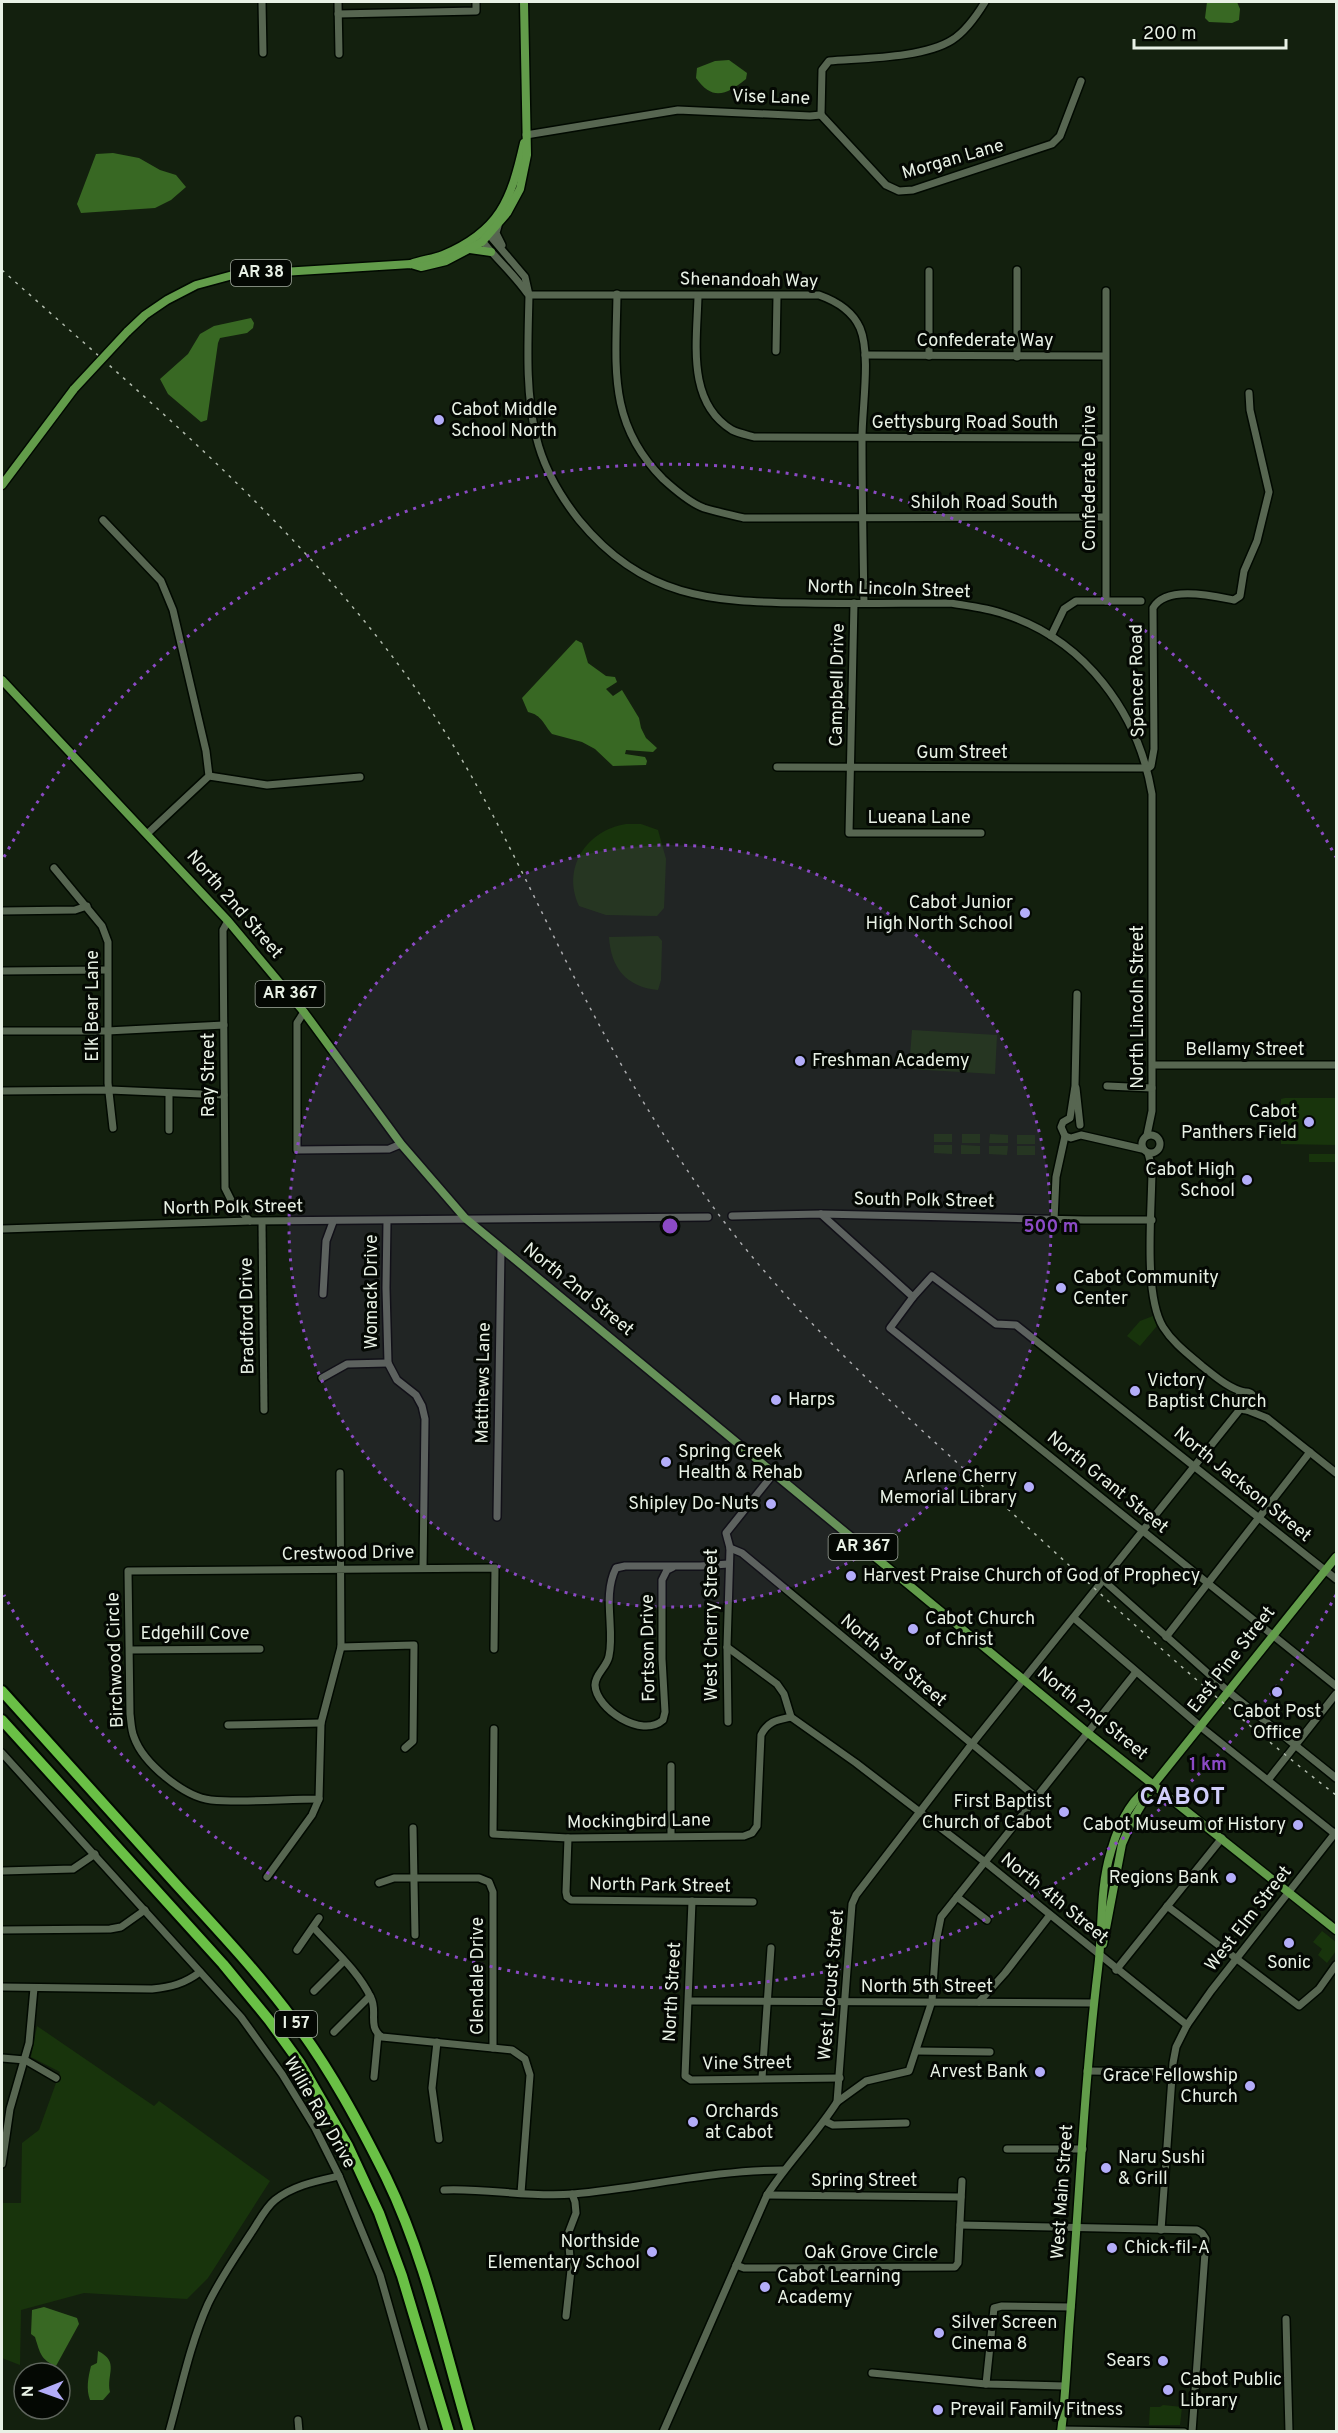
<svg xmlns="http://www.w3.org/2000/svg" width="1338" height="2433" font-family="Overpass,sans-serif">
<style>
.green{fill:#18340c}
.water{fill:#386823}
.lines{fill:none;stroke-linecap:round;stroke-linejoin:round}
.minor-casing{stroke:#010900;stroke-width:10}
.major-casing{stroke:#010900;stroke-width:11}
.highway-casing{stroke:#010900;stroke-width:14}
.minor{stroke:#576651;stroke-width:7}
.major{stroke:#629c4a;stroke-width:8}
.highway{stroke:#6ac046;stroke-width:10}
.rail{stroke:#b1bbad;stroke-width:1.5;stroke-dasharray:3 6;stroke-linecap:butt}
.major-bridge-casing{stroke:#010900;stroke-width:11;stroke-linecap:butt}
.major-bridge{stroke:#629c4a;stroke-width:8}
.ring{fill:none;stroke:#8b4ac5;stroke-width:3;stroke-dasharray:3 6}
.poi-dot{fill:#b3adf9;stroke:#040803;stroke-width:2}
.labels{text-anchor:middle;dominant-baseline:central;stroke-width:6;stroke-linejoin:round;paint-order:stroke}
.shield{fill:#040803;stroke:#a4aba1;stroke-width:1.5}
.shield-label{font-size:16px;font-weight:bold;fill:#e8f1e5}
.street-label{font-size:18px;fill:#e8f1e5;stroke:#040803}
.poi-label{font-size:18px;fill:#e8f1e5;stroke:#040803;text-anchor:start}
.district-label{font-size:24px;font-weight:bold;letter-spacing:1.5px;fill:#d0cef9;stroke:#040803}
.centre{fill:#8b4ac5;stroke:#040803;stroke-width:3}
.ring-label{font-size:18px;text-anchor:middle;font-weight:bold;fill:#8b4ac5;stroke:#040803;stroke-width:6;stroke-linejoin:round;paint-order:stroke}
</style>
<rect width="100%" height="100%" fill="#13200e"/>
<g class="green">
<path d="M626,824H641L658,830L666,859L664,908L657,916L606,915L579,906C561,868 587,830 626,824Z"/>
<path d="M658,936L662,941L661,980L658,990C626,987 611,968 609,937Z"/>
<polygon points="912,1030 997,1035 995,1074 909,1069"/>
<polygon points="1285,1098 1336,1098 1336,1145 1281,1144 1281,1099"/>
<rect x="934" y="1134" width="18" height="8"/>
<rect x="962" y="1134" width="18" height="9"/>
<polygon points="990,1134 1008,1135 1008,1143 989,1143"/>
<rect x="1017" y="1135" width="18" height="9"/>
<polygon points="934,1145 952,1145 952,1154 934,1153"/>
<polygon points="961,1145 980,1146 980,1154 961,1154"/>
<polygon points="989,1146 1008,1146 1007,1155 989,1154"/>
<rect x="1017" y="1146" width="18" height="9"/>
<rect x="1309" y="1154" width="27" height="8"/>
<polygon points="1153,1316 1157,1326 1140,1346 1127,1336 1140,1321"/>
<polygon points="1322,1931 1336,1942 1336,1951 1327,1963 1318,1955 1322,1949 1313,1942"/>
<polygon points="37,2026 154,2106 159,2101 270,2181 208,2278 187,2299 84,2293 21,2310 20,2365 2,2358 2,2203 21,2203 22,2143 39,2130 60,2072 31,2057"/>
<polygon points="1163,2405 1182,2407 1180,2425 1149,2425 1150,2407 1160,2407"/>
</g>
<g class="water">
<polygon points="1207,2 1237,2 1240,9 1239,20 1232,23 1209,22 1205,18"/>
<path d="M729,60L747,73L746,79C727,94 713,102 696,78L697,68L715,61Z"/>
<polygon points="113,153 139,158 160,170 176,175 186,187 171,200 155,208 81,213 77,204 96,154"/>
<polygon points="251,318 254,323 253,328 247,333 220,338 218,343 207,420 201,422 168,394 160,379 188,354 200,334 214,326"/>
<path d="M576,640L582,643L588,663L606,676L615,677L617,682L606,689L613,696L622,690L639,718L641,728L646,738L657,748L653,752L626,750L625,754L645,757L647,761L646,765L613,766L595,749L582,742L552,734C544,725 542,715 528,712L522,698Z"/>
<path d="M44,2307L77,2318L79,2324L56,2366C41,2360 40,2353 35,2337L31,2334L32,2310Z"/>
<path d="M98,2351C120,2362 106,2374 110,2392L103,2400H90C86,2389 88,2378 91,2366L97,2363Z"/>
</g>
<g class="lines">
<g class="minor-casing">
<g id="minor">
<polyline points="262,2 263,53"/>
<polyline points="338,2 339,54"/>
<polyline points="338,14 476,11 476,2"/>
<polyline points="821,115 886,185 899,191 913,190 1052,144 1060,136 1081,81"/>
<path d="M821,115L822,70L829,61C863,58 924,58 952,40C965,32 977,15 985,2"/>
<polyline points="526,135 678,110 810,116 821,115"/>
<polyline points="498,226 496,233 502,245"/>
<path d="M486,231L525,277L529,295C528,342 525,390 536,436C543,466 560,496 579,520C643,598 711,602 804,603C853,604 901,603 950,603C968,606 987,608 1004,614C1085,640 1138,712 1152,794V1111L1147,1135"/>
<path d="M480,238C495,258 513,273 527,293"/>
<polyline points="929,271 929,356"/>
<path d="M617,294C616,366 607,423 663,479C674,489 690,503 704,508C717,512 731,515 744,518L1104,517"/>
<path d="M529,295H819C836,301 852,310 860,328C871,354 862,408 862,438C862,493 863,548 864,603"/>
<path d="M698,296C697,341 686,402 732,430C738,433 747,435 754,437L1105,438"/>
<polyline points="776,351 777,296"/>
<polyline points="865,355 1105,356"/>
<polyline points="1017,357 1017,270"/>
<polyline points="103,520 161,581 173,610 206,751 209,776 148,833"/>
<polyline points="1106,601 1106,291"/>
<polyline points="854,603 849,833 981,833"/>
<polyline points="1051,636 1064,609 1076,601 1141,601"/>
<path d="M777,767L1148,768L1151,766L1154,749L1153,608C1166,585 1213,596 1234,600L1240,596L1244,571L1257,541L1269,492L1250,410L1249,393"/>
<polyline points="209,776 267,785 360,777"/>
<polyline points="54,868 102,926 108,942 108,1083 113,1128"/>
<polyline points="2,911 75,910 87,906"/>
<polyline points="228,921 223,930 225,1188 231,1200 250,1221"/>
<polyline points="2,971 107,970"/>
<polyline points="304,1012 297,1023 297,1150 389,1149 401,1144"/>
<polyline points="2,1031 107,1031 224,1025"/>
<polyline points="1153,1065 1336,1065"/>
<polyline points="1107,1086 1152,1088"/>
<polyline points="1076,1088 1080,1125"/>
<polyline points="2,1091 110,1090 224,1095"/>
<polyline points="169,1130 169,1093"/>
<circle cx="1151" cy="1144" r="9"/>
<polyline points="1065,1136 1071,1138 1081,1135 1142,1149"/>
<path d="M1148,1153L1152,1168C1152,1209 1143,1294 1163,1327C1173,1343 1188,1354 1202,1366C1215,1376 1228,1388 1244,1392"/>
<polyline points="821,1214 913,1297 932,1276 996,1324 1016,1325 1336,1579"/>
<polyline points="732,1216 821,1214 1084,1220 1152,1220"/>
<polyline points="1054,1220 1056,1177 1065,1136 1061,1127 1063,1122 1070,1118 1075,1086 1077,994"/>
<polyline points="387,1221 386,1288 388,1363 397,1380 416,1395 422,1406 425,1419 423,1568"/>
<polyline points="262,1222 264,1410"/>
<polyline points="2,1229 250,1221 708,1217"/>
<polyline points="323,1294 326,1241 333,1222"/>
<polyline points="913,1297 890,1328 1336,1686"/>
<polyline points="322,1378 347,1364 388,1363"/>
<circle cx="1246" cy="1401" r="9"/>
<polyline points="1247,1410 1267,1418 1336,1473"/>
<path d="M340,1473L341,1647L321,1723L319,1799C285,1799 244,1803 211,1800C184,1797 143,1763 134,1737C131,1730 131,1721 130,1714L128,1571L495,1568L494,1649"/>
<polyline points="497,1517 501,1249"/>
<polyline points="730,1548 742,1553 1036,1797"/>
<path d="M673,1567L667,1570L662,1580V1659L665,1712L663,1720C642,1739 596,1709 595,1685C595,1674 607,1667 609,1656C615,1629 602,1596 616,1568L625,1566H701L728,1564"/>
<polyline points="1103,1580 1229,1692 1336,1778"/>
<polyline points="1074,1618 1201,1727 1335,1834"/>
<polyline points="1166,1637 1310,1452"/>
<polyline points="341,1647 414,1645 413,1741 405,1748"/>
<polyline points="727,1647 777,1684 784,1694 791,1717 856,1763 985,1862 1187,2025 1211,1991 1336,1832"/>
<polyline points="130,1650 260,1649"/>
<polyline points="728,1722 727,1647 730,1548 726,1533 774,1473"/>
<polyline points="228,1725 321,1723"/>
<path d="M494,1729L493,1834L568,1838L744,1836L752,1833L757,1826L761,1735C768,1721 777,1720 791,1717"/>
<polyline points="2,1753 241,2017 282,2074 315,2128 339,2176 380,2275 425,2432"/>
<polyline points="671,1766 671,1836"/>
<polyline points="1268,1780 1336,1694"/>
<polyline points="413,1828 415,1935"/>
<polyline points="568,1838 566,1892 567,1897 571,1900 753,1902"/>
<polyline points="2,1871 73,1869 95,1854"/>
<polyline points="267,1877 312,1815 319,1799"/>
<polyline points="379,1883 394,1878 479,1878 489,1882 493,1892 493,2048"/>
<polyline points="957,1897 987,1920"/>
<polyline points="692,1901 685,2076 691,2080 840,2078"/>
<polyline points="1167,1906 1299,2006 1319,1989 1336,1965"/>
<path d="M314,1928C333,1949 359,1972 371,1998C378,2011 367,2027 382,2037L512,2050L525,2059L530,2075L521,2193"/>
<polyline points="2,1930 110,1929 121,1927 145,1910"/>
<polyline points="297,1950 319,1918"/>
<polyline points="1116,1970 1222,1838"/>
<path d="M2,1987L152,1989C171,1987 184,1984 200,1972"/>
<polyline points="314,1991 344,1961"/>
<polyline points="689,2001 1094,2003"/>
<polyline points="979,2002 1005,1973 1050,1915"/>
<polyline points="334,2032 370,1996"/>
<polyline points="437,2042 432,2088 439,2139"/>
<polyline points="917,2051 990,2052"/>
<polyline points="2,2058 25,2060 56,2078"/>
<polyline points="1087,2071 1163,2072"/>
<polyline points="374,2077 378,2035"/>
<polyline points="762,2078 771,1948"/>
<polyline points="837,2102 866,2081 909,2071 932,2001 936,1942 941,1917 1136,1672"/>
<polyline points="825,2121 833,2125 906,2123"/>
<polyline points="1007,2149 1083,2149"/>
<polyline points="2,2164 10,2109 29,2043 34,1988"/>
<path d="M444,2190C487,2188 530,2198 573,2194C643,2188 712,2170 783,2170"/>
<polyline points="767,2195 961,2197"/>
<polyline points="960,2225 1197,2230 1202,2233 1206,2239 1192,2432"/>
<polyline points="1161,2230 1173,2063 1176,2047 1187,2025"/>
<polyline points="736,2265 744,2268 955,2267 958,2263 962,2181"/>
<polyline points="566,2316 571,2270 568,2234 576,2213 575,2202 572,2194"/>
<polyline points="1286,2319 1289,2432"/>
<polyline points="872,2373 986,2384 1065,2386"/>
<polyline points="986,2384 994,2308 1002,2306 1071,2307"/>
<polyline points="298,2420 299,2432"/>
<polyline points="1062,2430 1184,2432"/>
<path d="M169,2432C181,2389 190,2344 208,2304C220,2279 236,2256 251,2233C258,2223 265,2208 275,2200C294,2185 317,2181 339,2176"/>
<path d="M663,2432L767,2195C788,2162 816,2135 837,2102L852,1904L856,1895L971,1745L1241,1408"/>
</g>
</g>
<g class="major-casing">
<g id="major">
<polyline points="470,249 491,252"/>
<path d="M411,264C421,260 433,259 443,255C500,231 511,200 524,143"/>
<polyline points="127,332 145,315 167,300 196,285 233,275 411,264 421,267 446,261 482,242 507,213 520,189 527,155 524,2"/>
<polyline points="2,485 74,389"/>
<polyline points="2,680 228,921 304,1012 401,1144 465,1218 1088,1733 1336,1930"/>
<polyline points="1103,1944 1122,1844 1133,1819 1154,1784 1336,1557"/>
<path d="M1061,2432C1066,2394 1067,2356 1070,2318C1079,2202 1084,2085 1098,1969C1103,1929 1099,1890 1111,1851C1118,1826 1130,1798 1154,1784"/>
</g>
</g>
<g class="highway-casing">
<g id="highway">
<path d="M2,1691C59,1755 117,1819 175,1883C216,1928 258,1972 294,2021C330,2069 359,2123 386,2177C425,2257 444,2347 469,2432"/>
<polyline points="2,1720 223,1964 269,2020 300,2063 348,2146 379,2213 402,2276 449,2432"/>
</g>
</g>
<use href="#minor" class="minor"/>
<use href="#major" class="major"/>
<use href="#highway" class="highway"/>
<path class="rail" d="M2,270C165,416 337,556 453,745C507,833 547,928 596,1019C633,1088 675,1156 722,1219C805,1328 910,1419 1011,1512C1117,1609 1222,1707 1336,1795"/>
<g class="major-bridge-casing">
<polyline id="major-bridge" points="74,389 127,332"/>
</g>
<use href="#major-bridge" class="major-bridge"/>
</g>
<circle cx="670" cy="1226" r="381" fill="#8b4ac5" fill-opacity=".12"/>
<g class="ring">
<circle cx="670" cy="1226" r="381"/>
<path d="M1336 1595A761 761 0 0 1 4 1595M4 857A761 761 0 0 1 1336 857"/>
</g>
<g class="poi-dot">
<circle cx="439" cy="420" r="6"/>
<circle cx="1025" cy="913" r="6"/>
<circle cx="800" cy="1061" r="6"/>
<circle cx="1309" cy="1122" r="6"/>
<circle cx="1247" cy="1180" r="6"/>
<circle cx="1061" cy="1288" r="6"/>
<circle cx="1135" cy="1391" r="6"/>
<circle cx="776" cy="1400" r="6"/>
<circle cx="666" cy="1462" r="6"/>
<circle cx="1029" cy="1487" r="6"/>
<circle cx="771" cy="1504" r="6"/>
<circle cx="851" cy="1576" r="6"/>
<circle cx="913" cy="1629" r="6"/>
<circle cx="1277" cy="1692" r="6"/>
<circle cx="1064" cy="1812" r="6"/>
<circle cx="1298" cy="1825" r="6"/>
<circle cx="1231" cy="1878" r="6"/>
<circle cx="1289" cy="1943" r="6"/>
<circle cx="1040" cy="2072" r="6"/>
<circle cx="1250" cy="2086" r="6"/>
<circle cx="693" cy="2122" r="6"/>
<circle cx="1106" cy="2168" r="6"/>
<circle cx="1112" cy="2248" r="6"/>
<circle cx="652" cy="2252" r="6"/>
<circle cx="765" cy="2287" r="6"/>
<circle cx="939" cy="2333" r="6"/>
<circle cx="1163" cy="2361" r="6"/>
<circle cx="1168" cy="2390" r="6"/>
<circle cx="938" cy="2410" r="6"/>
</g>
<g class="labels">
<g class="shield">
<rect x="231" y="260" width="60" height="26" rx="4.5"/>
<rect x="255.5" y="981" width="69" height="26" rx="4.5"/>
<rect x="828.5" y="1534" width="69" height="26" rx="4.5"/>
<rect x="275" y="2011" width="42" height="26" rx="4.5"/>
</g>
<g class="shield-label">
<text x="261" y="273">AR 38</text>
<text x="290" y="994">AR 367</text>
<text x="863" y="1547">AR 367</text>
<text x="296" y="2024">I 57</text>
</g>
<g class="street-label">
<text transform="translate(771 98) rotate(2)">Vise Lane</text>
<text transform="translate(953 160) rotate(-16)">Morgan Lane</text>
<text transform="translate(749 281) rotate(1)">Shenandoah Way</text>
<text x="985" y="341">Confederate Way</text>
<text x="965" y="423">Gettysburg Road South</text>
<text transform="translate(1090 478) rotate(-90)">Confederate Drive</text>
<text x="984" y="503">Shiloh Road South</text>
<text transform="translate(889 590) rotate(2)">North Lincoln Street</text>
<text transform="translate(1138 681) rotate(-91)">Spencer Road</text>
<text transform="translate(838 685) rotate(-89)">Campbell Drive</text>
<text x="962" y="753">Gum Street</text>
<text x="919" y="818">Lueana Lane</text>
<text transform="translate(234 905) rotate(49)">North 2nd Street</text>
<text transform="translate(93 1006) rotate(-90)">Elk Bear Lane</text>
<text transform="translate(1138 1007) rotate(-90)">North Lincoln Street</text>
<text x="1245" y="1050">Bellamy Street</text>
<text transform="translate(209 1075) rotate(-90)">Ray Street</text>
<text transform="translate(924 1201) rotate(1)">South Polk Street</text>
<text transform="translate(233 1208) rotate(-1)">North Polk Street</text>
<text transform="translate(578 1290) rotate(39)">North 2nd Street</text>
<text transform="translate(372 1292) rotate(-90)">Womack Drive</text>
<text transform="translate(248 1316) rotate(-91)">Bradford Drive</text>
<text transform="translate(484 1383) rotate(-89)">Matthews Lane</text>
<text transform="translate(1107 1483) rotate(39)">North Grant Street</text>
<text transform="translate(1242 1485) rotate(39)">North Jackson Street</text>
<text transform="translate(348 1554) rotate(-1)">Crestwood Drive</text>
<text transform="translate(712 1625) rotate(-90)">West Cherry Street</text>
<text x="195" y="1634">Edgehill Cove</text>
<text transform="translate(649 1648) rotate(-91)">Fortson Drive</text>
<text transform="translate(116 1660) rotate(-92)">Birchwood Circle</text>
<text transform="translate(1232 1660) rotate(-52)">East Pine Street</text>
<text transform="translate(893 1661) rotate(40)">North 3rd Street</text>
<text transform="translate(1092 1714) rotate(39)">North 2nd Street</text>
<text transform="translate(639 1822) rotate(-1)">Mockingbird Lane</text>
<text transform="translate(660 1886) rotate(1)">North Park Street</text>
<text transform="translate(1054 1899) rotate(39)">North 4th Street</text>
<text transform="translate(1249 1919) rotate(-52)">West Elm Street</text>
<text transform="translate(478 1976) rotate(-90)">Glendale Drive</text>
<text transform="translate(832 1985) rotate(-85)">West Locust Street</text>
<text x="927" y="1987">North 5th Street</text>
<text transform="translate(673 1992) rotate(-87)">North Street</text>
<text transform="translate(747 2064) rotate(-1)">Vine Street</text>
<text transform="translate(319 2113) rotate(60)">Willie Ray Drive</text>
<text x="864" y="2181">Spring Street</text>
<text transform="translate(1063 2192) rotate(-86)">West Main Street</text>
<text x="871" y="2253">Oak Grove Circle</text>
</g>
<g class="poi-label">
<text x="451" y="410">Cabot Middle<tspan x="451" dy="21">School North</tspan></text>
<text x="1013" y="903" text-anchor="end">Cabot Junior<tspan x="1013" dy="21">High North School</tspan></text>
<text x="812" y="1061">Freshman Academy</text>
<text x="1297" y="1112" text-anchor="end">Cabot<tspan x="1297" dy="21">Panthers Field</tspan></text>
<text x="1235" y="1170" text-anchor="end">Cabot High<tspan x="1235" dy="21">School</tspan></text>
<text x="1073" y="1278">Cabot Community<tspan x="1073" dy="21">Center</tspan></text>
<text x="1147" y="1381">Victory<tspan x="1147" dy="21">Baptist Church</tspan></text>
<text x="788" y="1400">Harps</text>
<text x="678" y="1452">Spring Creek<tspan x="678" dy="21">Health &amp; Rehab</tspan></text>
<text x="1017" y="1477" text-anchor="end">Arlene Cherry<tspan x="1017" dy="21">Memorial Library</tspan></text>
<text x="759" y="1504" text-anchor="end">Shipley Do-Nuts</text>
<text x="863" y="1576">Harvest Praise Church of God of Prophecy</text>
<text x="925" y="1619">Cabot Church<tspan x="925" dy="21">of Christ</tspan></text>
<text x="1277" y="1712" text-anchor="middle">Cabot Post<tspan x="1277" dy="21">Office</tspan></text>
<text x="1052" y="1802" text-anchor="end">First Baptist<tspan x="1052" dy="21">Church of Cabot</tspan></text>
<text x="1286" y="1825" text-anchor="end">Cabot Museum of History</text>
<text x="1219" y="1878" text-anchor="end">Regions Bank</text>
<text x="1289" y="1963" text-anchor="middle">Sonic</text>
<text x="1028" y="2072" text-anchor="end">Arvest Bank</text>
<text x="1238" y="2076" text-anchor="end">Grace Fellowship<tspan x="1238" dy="21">Church</tspan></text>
<text x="705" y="2112">Orchards<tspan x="705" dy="21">at Cabot</tspan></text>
<text x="1118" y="2158">Naru Sushi<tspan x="1118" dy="21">&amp; Grill</tspan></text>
<text x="640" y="2242" text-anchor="end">Northside<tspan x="640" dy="21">Elementary School</tspan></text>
<text x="1124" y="2248">Chick-fil-A</text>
<text x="777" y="2277">Cabot Learning<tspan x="777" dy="21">Academy</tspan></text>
<text x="951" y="2323">Silver Screen<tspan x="951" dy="21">Cinema 8</tspan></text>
<text x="1151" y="2361" text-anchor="end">Sears</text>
<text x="1180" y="2380">Cabot Public<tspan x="1180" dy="21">Library</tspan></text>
<text x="950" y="2410">Prevail Family Fitness</text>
</g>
<g class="district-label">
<text x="1183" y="1798">CABOT</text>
</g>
</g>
<circle cx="670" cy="1226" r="9" class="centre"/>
<g class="ring-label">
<text x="1051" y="1232">500 m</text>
<text x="1208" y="1770">1 km</text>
</g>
<rect width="1338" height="2433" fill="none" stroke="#e8f1e5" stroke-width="6"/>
<g transform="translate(42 2391) rotate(269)"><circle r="28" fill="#040803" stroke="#5f655d" stroke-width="1.5"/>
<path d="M0-4.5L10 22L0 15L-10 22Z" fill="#b3adf9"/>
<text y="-9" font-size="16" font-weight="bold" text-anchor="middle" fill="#e8f1e5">N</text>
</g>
<path d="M1134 39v9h152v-9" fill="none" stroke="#e8f1e5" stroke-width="3"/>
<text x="1143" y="39" font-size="18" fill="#e8f1e5" stroke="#040803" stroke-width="4.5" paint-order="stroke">200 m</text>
</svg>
